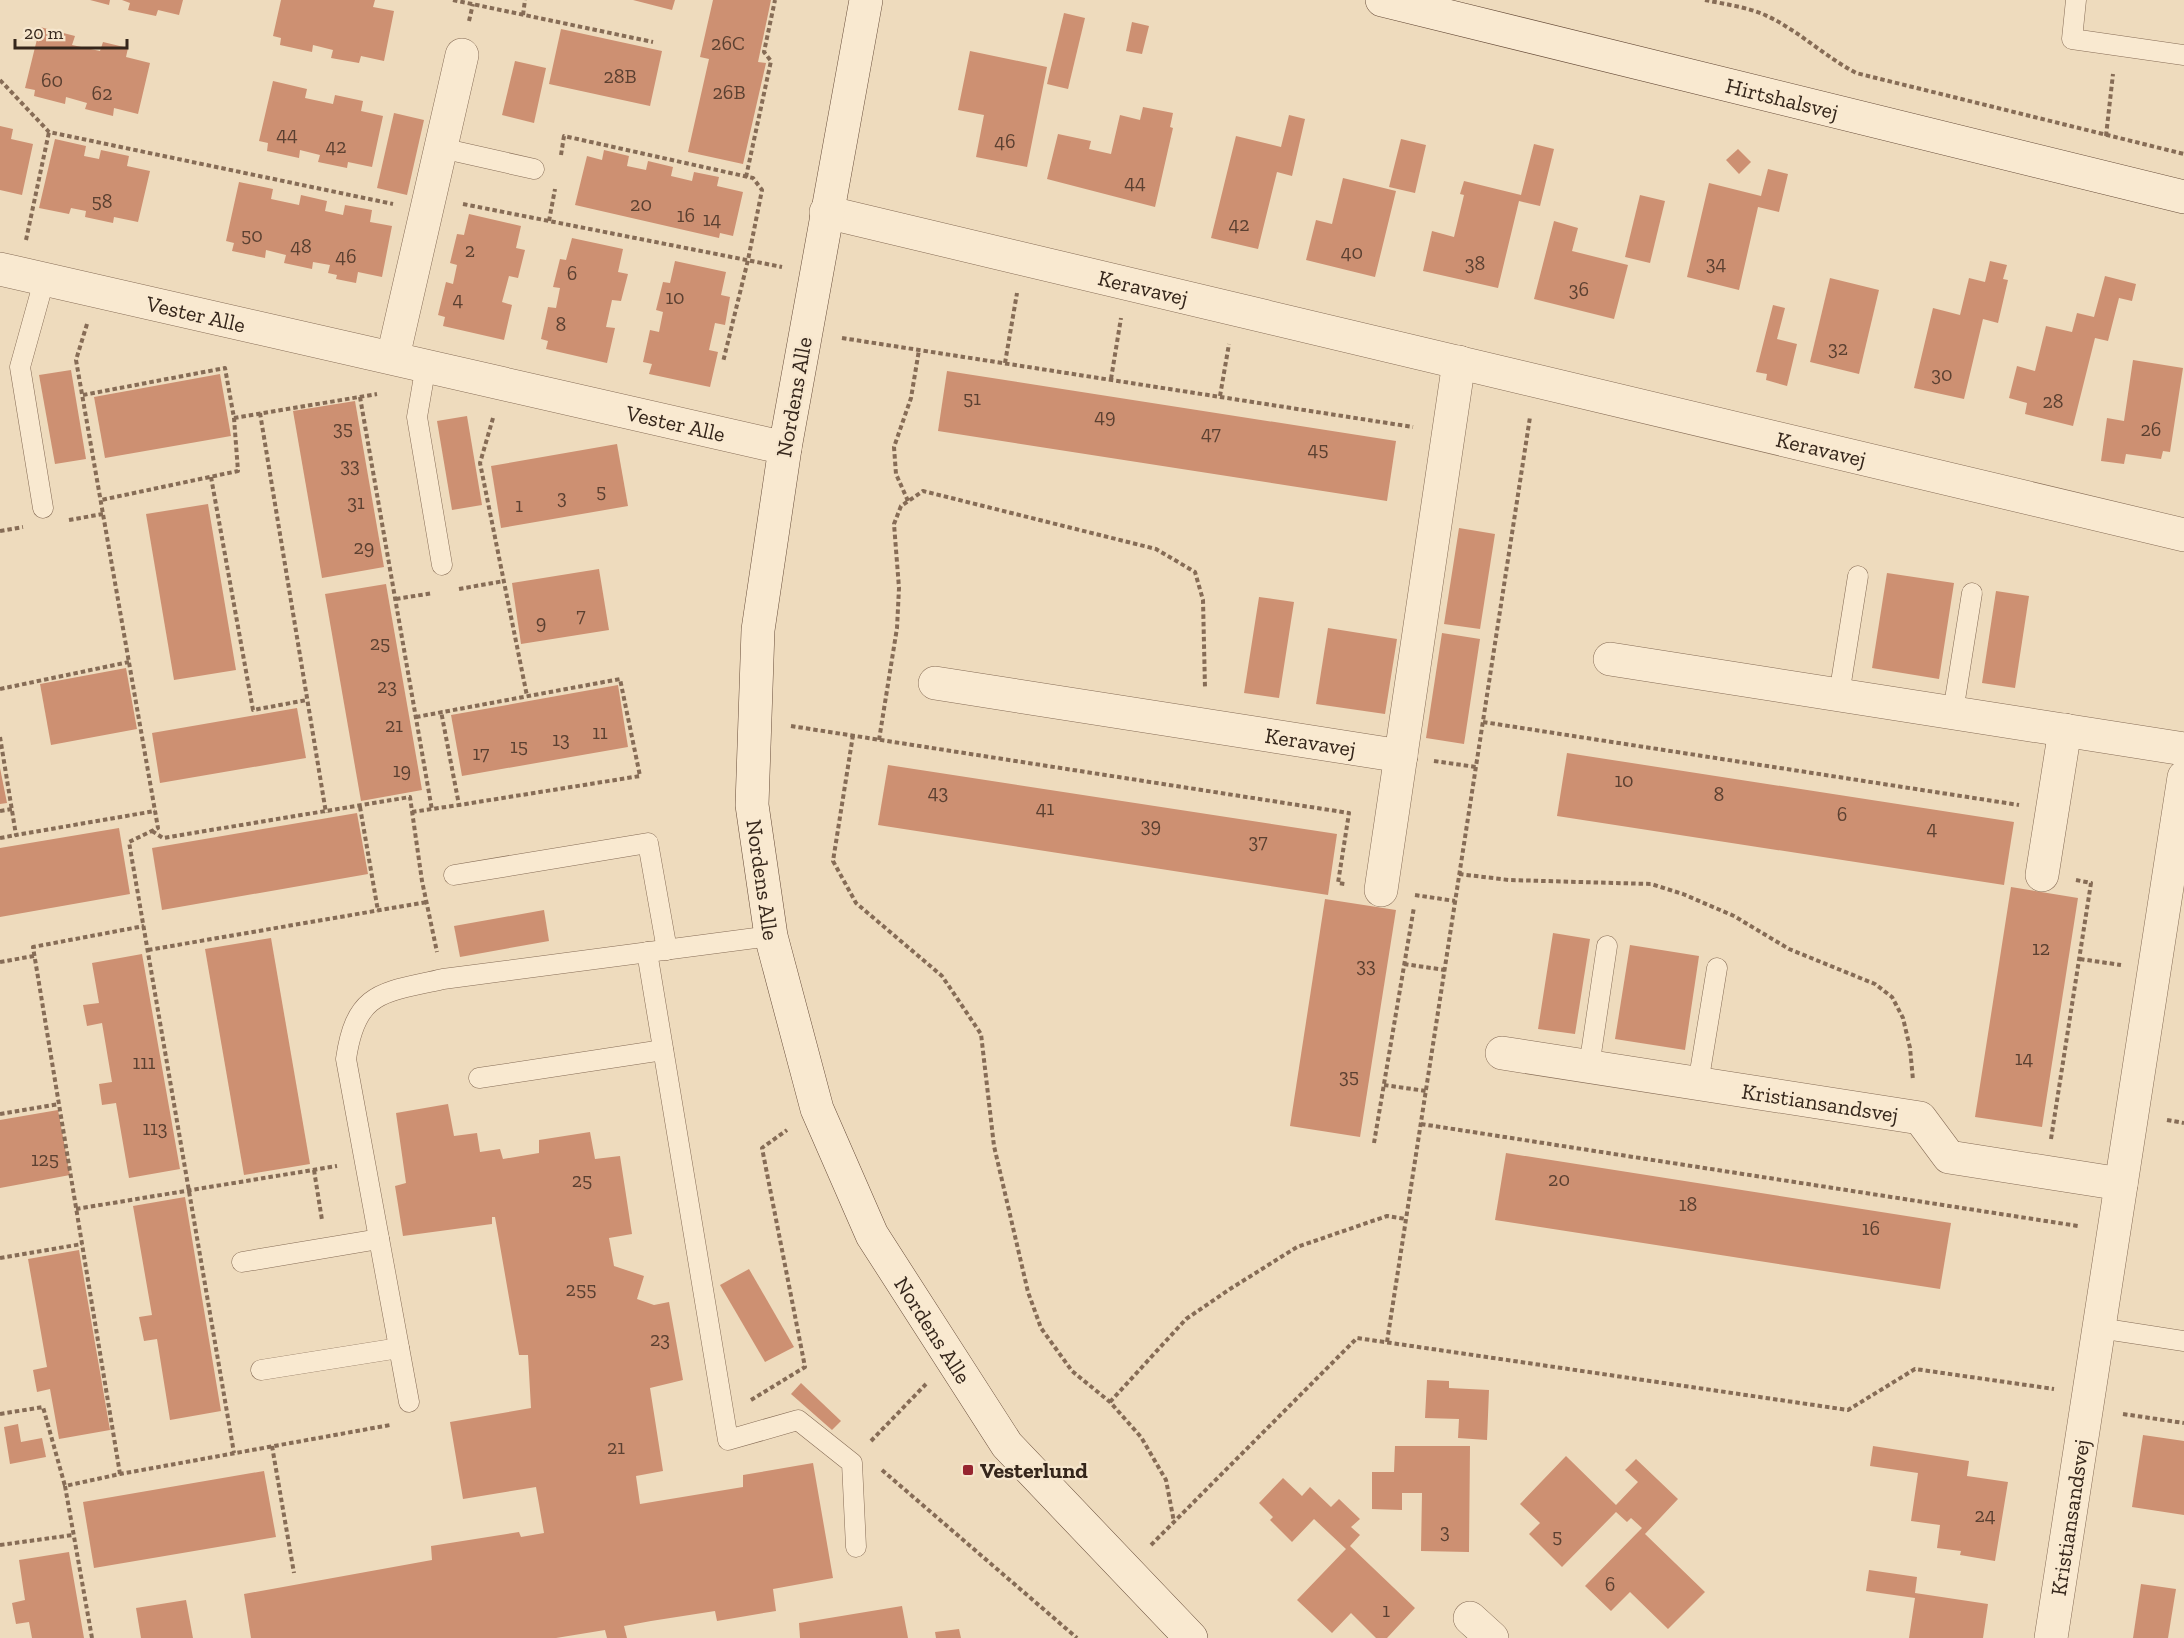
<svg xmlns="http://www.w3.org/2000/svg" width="2184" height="1638" font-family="'Zilla Slab',serif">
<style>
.building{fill:#cd9072}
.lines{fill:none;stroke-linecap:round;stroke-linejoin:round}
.lane-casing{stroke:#866c56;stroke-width:21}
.street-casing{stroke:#866c56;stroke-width:34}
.secondary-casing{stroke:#684d3a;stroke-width:34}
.path{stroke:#866c56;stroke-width:4;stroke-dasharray:4.5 3;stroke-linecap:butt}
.lane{stroke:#f9e9d0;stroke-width:20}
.street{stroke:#f9e9d0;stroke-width:33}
.secondary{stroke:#f9e9d0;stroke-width:33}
.poi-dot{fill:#962530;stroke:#f6e6cd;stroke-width:2}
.labels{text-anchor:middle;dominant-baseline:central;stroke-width:4.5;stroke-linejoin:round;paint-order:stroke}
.number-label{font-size:20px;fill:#5b4031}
.street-label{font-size:22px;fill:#35261b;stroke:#f6e6cd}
.poi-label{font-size:22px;font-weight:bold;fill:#35261b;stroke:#f6e6cd;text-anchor:start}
</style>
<rect width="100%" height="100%" fill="#eedbbd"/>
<g class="building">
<polygon points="90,0 110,0 109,5"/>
<polygon points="122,0 183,0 179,15 158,10 156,16 128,10 130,3"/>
<polygon points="281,0 375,0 373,7 394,11 384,61 361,56 359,63 331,58 333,50 313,45 312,52 280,45 281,38 273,36"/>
<polygon points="633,0 675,0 672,10"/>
<polygon points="713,0 771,0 758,62 766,63 743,164 688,152 709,59 700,57"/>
<polygon points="1064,13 1085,18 1068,89 1047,84"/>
<polygon points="1132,22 1149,26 1142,54 1126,51"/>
<polygon points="40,27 75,36 72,45 100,51 103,42 128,48 126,57 150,63 138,114 114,108 113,116 85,109 87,103 66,97 65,104 34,96 35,90 25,88"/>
<polygon points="561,29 662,51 650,106 549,84"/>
<polygon points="970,51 1047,67 1027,167 976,157 984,115 958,110"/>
<polygon points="515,61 546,68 534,123 502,115"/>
<polygon points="273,81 307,89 305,98 333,104 335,95 363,101 361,111 383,116 372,167 348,162 347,168 318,162 320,155 300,150 299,158 267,151 268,143 259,141"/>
<polygon points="1143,107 1173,113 1170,127 1173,128 1155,207 1047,179 1058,134 1091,141 1089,149 1111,154 1120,115 1140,120"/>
<polygon points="394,113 424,120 407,195 377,188"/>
<polygon points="1289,115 1305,119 1292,176 1277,172 1258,249 1211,238 1236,136 1281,147"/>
<polygon points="0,126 13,129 11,139 33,144 22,195 0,190"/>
<polygon points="55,139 86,146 84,156 99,159 101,150 129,156 127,166 150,171 138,222 114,217 113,223 85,217 86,211 71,208 69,214 39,208"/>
<polygon points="1401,139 1426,145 1415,193 1389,187"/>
<polygon points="1534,144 1554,149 1540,206 1519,201 1498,288 1423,271 1432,231 1454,237 1464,195 1460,194 1464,181 1521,195"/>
<polygon points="1738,149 1751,162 1739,174 1726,160"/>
<polygon points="604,150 629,156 627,166 646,170 648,161 673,167 671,176 692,181 694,172 719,177 717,186 743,192 733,236 720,233 719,238 575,205 587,156 602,160"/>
<polygon points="1768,169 1788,174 1779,212 1758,207 1739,290 1687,277 1709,183 1761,196"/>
<polygon points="1343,178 1396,191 1375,277 1306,260 1316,220 1332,224"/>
<polygon points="239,182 273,189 271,199 299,205 301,195 327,201 325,211 343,215 345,205 372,210 370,222 392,226 382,277 358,272 356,283 336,279 337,275 328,273 330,265 313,262 312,269 284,263 286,255 266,250 265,258 232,251 234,243 226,241"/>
<polygon points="1640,195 1665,201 1650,263 1625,257"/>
<polygon points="469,214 521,226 516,248 525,250 518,278 509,276 502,302 512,305 504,340 443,326 445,317 438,315 446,282 453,284 457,265 450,263 457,234 464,235"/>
<polygon points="1554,221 1578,228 1572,251 1628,265 1614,319 1534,299"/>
<polygon points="572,238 623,249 618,272 628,274 621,301 612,300 606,327 615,328 607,363 546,349 548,341 541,339 548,307 556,308 560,288 553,287 560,259 566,260"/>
<polygon points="675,261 726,272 721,295 730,297 725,325 715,323 709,350 718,352 710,387 649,374 652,364 643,362 650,330 659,332 663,312 656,310 663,282 670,283"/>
<polygon points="1990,261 2007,265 2003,279 2008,280 1998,323 1983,319 1964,399 1914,388 1933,308 1960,315 1969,278 1985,282"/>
<polygon points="2105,276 2136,284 2132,301 2119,298 2108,341 2095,338 2073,426 2025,414 2027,403 2009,398 2017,366 2035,371 2046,326 2072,332 2077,313 2094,317"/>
<polygon points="1830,278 1879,290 1859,374 1810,362"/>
<polygon points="1773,305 1785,308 1777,339 1797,344 1787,386 1766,380 1767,374 1756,372"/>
<polygon points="2133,360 2183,368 2170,452 2163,451 2161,459 2126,454 2124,464 2101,461 2107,418 2124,421"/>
<polygon points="71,370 86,459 55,464 39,375"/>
<polygon points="947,371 1396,441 1387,501 938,431"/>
<polygon points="220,374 231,436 105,458 94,397"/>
<polygon points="355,401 384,567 322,578 293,411"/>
<polygon points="467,416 482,505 452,510 437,421"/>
<polygon points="617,444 628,506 501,528 491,466"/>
<polygon points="208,504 236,670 174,680 146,514"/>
<polygon points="1459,528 1495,534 1480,629 1444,624"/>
<polygon points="599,569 609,630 521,644 512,583"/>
<polygon points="1887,573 1954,583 1939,679 1872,668"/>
<polygon points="386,584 422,790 361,801 325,594"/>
<polygon points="1996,591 2029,596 2015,688 1982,683"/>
<polygon points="1259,597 1294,602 1279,698 1244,693"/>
<polygon points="1328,628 1397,639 1385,714 1316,704"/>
<polygon points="1442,633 1480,639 1464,744 1426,738"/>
<polygon points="126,668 137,729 51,745 40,684"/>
<polygon points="618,685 628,747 462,776 451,715"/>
<polygon points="297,708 306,758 160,783 152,733"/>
<polygon points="1567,753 2014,822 2004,885 1557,816"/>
<polygon points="888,765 1337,834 1328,895 878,825"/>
<polygon points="0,768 7,803 0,804"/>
<polygon points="357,813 368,874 162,910 152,848"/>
<polygon points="119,828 130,894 0,917 0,848"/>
<polygon points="2011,887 2078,898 2042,1127 1975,1117"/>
<polygon points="1325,899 1396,910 1360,1137 1290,1126"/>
<polygon points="544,910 549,941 460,957 454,926"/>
<polygon points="1553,933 1590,939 1575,1034 1538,1029"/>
<polygon points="271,938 310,1164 244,1175 205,949"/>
<polygon points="1630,945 1699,956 1685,1050 1615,1039"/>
<polygon points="142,954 180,1169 129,1178 116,1103 102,1105 99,1084 112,1082 102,1023 87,1026 83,1005 99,1003 92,963"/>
<polygon points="448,1104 454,1136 477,1133 480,1152 500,1149 503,1159 539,1153 539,1140 590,1132 595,1159 620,1156 632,1234 609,1238 614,1266 644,1276 637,1299 654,1305 669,1302 683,1380 650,1388 663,1471 636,1476 640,1504 743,1487 743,1475 813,1463 833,1578 773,1589 776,1611 717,1621 715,1611 651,1621 624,1626 627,1638 607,1638 605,1630 556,1638 251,1638 244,1594 432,1560 431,1546 519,1532 521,1537 544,1533 536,1487 463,1499 450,1422 531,1408 528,1355 519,1355 495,1217 492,1217 492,1224 403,1236 395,1186 406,1183 396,1113"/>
<polygon points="58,1110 70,1175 0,1188 0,1120"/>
<polygon points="1506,1153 1951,1223 1940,1289 1495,1220"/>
<polygon points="185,1197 221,1411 170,1420 157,1339 144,1341 139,1317 152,1315 133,1206"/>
<polygon points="79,1250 110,1430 59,1439 50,1389 37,1392 33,1370 47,1367 28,1259"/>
<polygon points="749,1269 794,1347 765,1362 720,1285"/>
<polygon points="1427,1380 1449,1381 1449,1388 1489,1390 1487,1440 1458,1438 1459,1419 1425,1418"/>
<polygon points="801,1383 841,1421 832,1430 791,1394"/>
<polygon points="18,1424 21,1442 42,1438 46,1457 10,1464 4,1427"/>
<polygon points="2143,1435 2184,1441 2184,1515 2132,1507"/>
<polygon points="1395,1446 1470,1446 1469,1552 1421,1551 1422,1493 1402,1493 1402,1510 1372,1509 1372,1472 1394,1472"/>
<polygon points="1873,1446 1969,1461 1967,1476 2008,1482 1995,1561 1960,1555 1961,1551 1937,1548 1940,1525 1911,1521 1918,1473 1870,1466"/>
<polygon points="1566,1456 1616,1505 1638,1482 1625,1470 1636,1459 1678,1499 1645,1534 1705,1592 1668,1629 1630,1592 1611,1611 1585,1586 1642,1528 1631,1518 1627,1522 1616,1512 1562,1567 1529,1534 1540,1523 1520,1504"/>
<polygon points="264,1471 276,1537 94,1568 83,1502"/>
<polygon points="1283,1478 1302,1496 1310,1487 1331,1507 1339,1499 1360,1519 1351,1527 1360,1535 1350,1546 1415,1608 1387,1638 1376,1638 1351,1613 1332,1633 1297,1600 1346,1549 1314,1519 1292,1542 1270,1520 1273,1517 1259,1503"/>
<polygon points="69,1552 84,1638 32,1638 29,1622 16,1624 12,1603 25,1600 19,1560"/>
<polygon points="1869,1570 1917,1577 1915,1593 1988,1604 1983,1638 1909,1638 1915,1598 1866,1591"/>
<polygon points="2141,1584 2176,1589 2168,1638 2133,1638"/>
<polygon points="186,1600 193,1638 141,1638 136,1608"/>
<polygon points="902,1606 908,1638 800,1638 799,1623"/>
<polygon points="959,1629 961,1638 936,1638 935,1632"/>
</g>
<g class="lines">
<g class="lane-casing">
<g id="lane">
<polyline points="2076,0 2072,39 2184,55"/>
<polyline points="441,148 534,169"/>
<polyline points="426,365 417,417 442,565"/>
<polyline points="43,508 20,367 45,277"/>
<polyline points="1839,695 1858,576"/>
<polyline points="1953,712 1972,593"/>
<polyline points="454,875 648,843 667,950"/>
<polyline points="647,952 728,1440 798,1420 852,1463 856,1547"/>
<polyline points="1589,1067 1607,946"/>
<polyline points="479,1078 663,1050"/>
<polyline points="1698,1084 1717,968"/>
<polyline points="242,1262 379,1239"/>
<polyline points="2099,1328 2184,1341"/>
<polyline points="261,1370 399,1348"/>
<path d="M409,1402L346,1059C356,990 383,993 443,979L771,936"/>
</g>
</g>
<g class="street-casing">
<g id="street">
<path id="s1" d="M826,212L2184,535"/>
<path id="s2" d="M0,269L785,448"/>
<polyline points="393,357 462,55"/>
<polyline points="1610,659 2184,749"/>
<path id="s3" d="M935,683L1401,756"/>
<polyline points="2042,875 2065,730"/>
<polyline points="1381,890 1459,362"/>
<path id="s4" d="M1502,1053L1920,1118L1949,1157L2121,1184"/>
<polyline points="1470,1618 1492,1638"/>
<path id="s5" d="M2051,1638L2184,777"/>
</g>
</g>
<g class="secondary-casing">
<g id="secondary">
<path id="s6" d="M866,0L785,448L758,630L752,805L771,936L817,1109L872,1235L1007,1445L1191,1638"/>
<path id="s7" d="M1382,0L2184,197"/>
</g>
</g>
<g class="path">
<polyline points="453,0 653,42"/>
<path d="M1705,0C1724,4 1747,7 1765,15C1798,30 1824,56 1856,73L2184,154"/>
<polyline points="523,15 525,0"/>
<polyline points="469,21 473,4"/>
<polyline points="0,80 49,132 393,204"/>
<polyline points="2106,136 2113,74"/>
<polyline points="561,155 564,136 753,178 762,190 748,260 723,362"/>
<polyline points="746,177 771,61 764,52 775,0"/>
<polyline points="463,204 782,267"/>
<polyline points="549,221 555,189"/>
<polyline points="26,240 49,132"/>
<polyline points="87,324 76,360 158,828 129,842 234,1453"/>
<polyline points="842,338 1413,427"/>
<polyline points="1005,363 1017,293"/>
<polyline points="1111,379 1121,318"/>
<polyline points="83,395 225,368 234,418 238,471 101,500"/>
<polyline points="1220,396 1229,344"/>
<polyline points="360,397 432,810"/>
<polyline points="260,413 326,813"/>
<polyline points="234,418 377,394"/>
<polyline points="493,418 480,463 527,696"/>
<polyline points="211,477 253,710 307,700"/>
<polyline points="908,501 896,474 894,447 911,398 919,350"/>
<polyline points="69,520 103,514"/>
<polyline points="0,531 23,527"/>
<polyline points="459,589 504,581"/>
<polyline points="396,599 433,593"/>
<polyline points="0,689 129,662"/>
<polyline points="416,717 620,679 640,776 459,805"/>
<polyline points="1483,722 2019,805"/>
<polyline points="791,726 1349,813 1338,883 1345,884"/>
<polyline points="853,735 833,861 856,903 942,976 981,1034 994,1146 1028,1292 1041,1328 1072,1371 1110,1402 1141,1437 1166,1480 1174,1522"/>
<polyline points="0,737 16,835 155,811"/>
<polyline points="879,740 897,628 899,588 894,524 901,506 923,491 1156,549 1195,572 1203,600 1205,688"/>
<polyline points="1434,761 1476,767"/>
<polyline points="360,807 378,911"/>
<polyline points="0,811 12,809"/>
<polyline points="412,812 459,805 441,711"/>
<polyline points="152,831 163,838 410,797 422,881 437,952"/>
<polyline points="0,838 16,835"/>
<polyline points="1459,874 1509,880 1651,884 1683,894 1734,916 1789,949 1875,984 1892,997 1903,1018 1910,1048 1913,1080"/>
<polyline points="1415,895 1455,901"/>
<polyline points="148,950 427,902"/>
<polyline points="2080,959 2121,965"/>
<polyline points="0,962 34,956"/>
<polyline points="1404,964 1445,970"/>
<polyline points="1384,1085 1426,1091"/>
<polyline points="0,1114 59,1104"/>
<polyline points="2167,1120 2184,1123"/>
<polyline points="1421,1124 2078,1226"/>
<polyline points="2051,1139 2091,883 2076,880"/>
<polyline points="1374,1143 1414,907"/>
<polyline points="314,1170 322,1220"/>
<polyline points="76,1209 337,1166"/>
<polyline points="0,1258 82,1244"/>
<polyline points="1387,1342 1530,417"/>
<polyline points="751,1400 805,1367 762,1148 787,1130"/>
<polyline points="1110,1402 1186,1319 1230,1289 1297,1247 1387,1216 1406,1219"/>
<polyline points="0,1414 43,1407 65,1486"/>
<polyline points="2123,1414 2184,1423"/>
<polyline points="871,1441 926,1384"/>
<polyline points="272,1446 294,1573"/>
<polyline points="882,1470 1077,1638"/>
<polyline points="120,1474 33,947 144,926"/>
<polyline points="0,1545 73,1535"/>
<polyline points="1151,1545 1357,1338 1848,1410 1915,1369 2054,1389"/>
<polyline points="92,1638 65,1486 120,1474 390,1425"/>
</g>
<use href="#lane" class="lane"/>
<use href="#street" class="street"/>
<use href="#secondary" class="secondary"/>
</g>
<rect class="poi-dot" x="962" y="1464" width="12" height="12" rx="3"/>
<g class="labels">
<g class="number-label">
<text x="728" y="43">26C</text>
<text x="620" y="76">28B</text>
<text x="52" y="80">60</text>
<text x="729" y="92">26B</text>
<text x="102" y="93">62</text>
<text x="287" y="134">44</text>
<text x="1005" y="141">46</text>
<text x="336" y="146">42</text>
<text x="1135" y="182">44</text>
<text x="102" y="201">58</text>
<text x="641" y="204">20</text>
<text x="686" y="215">16</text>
<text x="712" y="219">14</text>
<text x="1239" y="224">42</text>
<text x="252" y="235">50</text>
<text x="301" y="246">48</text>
<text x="470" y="250">2</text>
<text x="1352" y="252">40</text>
<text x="346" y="256">46</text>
<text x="1475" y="263">38</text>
<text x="1716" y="263">34</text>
<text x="572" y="273">6</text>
<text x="1579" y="289">36</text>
<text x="675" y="297">10</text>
<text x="458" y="299">4</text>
<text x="561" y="324">8</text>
<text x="1838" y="348">32</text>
<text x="1942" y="374">30</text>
<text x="972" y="398">51</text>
<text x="2053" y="401">28</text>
<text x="1105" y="416">49</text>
<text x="343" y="428">35</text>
<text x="2151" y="429">26</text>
<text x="1211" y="433">47</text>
<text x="1318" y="449">45</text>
<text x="350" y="465">33</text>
<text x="601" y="491">5</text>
<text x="562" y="497">3</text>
<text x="356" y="502">31</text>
<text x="519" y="505">1</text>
<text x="364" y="547">29</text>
<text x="581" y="615">7</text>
<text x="541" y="622">9</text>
<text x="380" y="643">25</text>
<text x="387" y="686">23</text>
<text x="394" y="725">21</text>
<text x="600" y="732">11</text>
<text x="561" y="739">13</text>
<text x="519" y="746">15</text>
<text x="481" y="753">17</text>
<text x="402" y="770">19</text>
<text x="1624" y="780">10</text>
<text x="938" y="792">43</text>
<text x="1719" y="794">8</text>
<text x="1045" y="808">41</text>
<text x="1842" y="814">6</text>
<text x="1151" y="825">39</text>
<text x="1932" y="828">4</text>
<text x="1258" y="841">37</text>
<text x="2041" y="948">12</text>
<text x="1366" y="965">33</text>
<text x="2024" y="1058">14</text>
<text x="144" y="1062">111</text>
<text x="1349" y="1076">35</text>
<text x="155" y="1128">113</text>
<text x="45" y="1159">125</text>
<text x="1559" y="1179">20</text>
<text x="582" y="1180">25</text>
<text x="1688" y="1204">18</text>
<text x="1871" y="1228">16</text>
<text x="581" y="1289">255</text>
<text x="660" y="1339">23</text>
<text x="616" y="1447">21</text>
<text x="1985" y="1515">24</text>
<text x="1445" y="1531">3</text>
<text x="1557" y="1536">5</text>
<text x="1610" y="1584">6</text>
<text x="1386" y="1610">1</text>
</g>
<g class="street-label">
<text stroke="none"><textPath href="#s7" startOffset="412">Hirtshalsvej</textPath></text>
<text stroke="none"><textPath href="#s1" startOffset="326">Keravavej</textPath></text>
<text stroke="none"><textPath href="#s2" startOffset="201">Vester Alle</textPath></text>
<text transform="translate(794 397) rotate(-80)">Nordens Alle</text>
<text stroke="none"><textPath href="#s2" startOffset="693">Vester Alle</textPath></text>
<text stroke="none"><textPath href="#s1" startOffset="1023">Keravavej</textPath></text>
<text stroke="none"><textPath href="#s3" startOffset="380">Keravavej</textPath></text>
<text stroke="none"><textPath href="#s6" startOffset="890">Nordens Alle</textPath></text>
<text stroke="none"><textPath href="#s4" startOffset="322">Kristiansandsvej</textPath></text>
<text stroke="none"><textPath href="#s6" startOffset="1376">Nordens Alle</textPath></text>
<text stroke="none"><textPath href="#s5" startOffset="122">Kristiansandsvej</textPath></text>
</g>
<g class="poi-label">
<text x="980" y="1470">Vesterlund</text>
</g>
</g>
<path d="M15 39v9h112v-9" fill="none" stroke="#35261b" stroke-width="3"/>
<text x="24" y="39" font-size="18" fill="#35261b" stroke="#f6e6cd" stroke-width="4.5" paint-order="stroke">20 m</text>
</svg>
